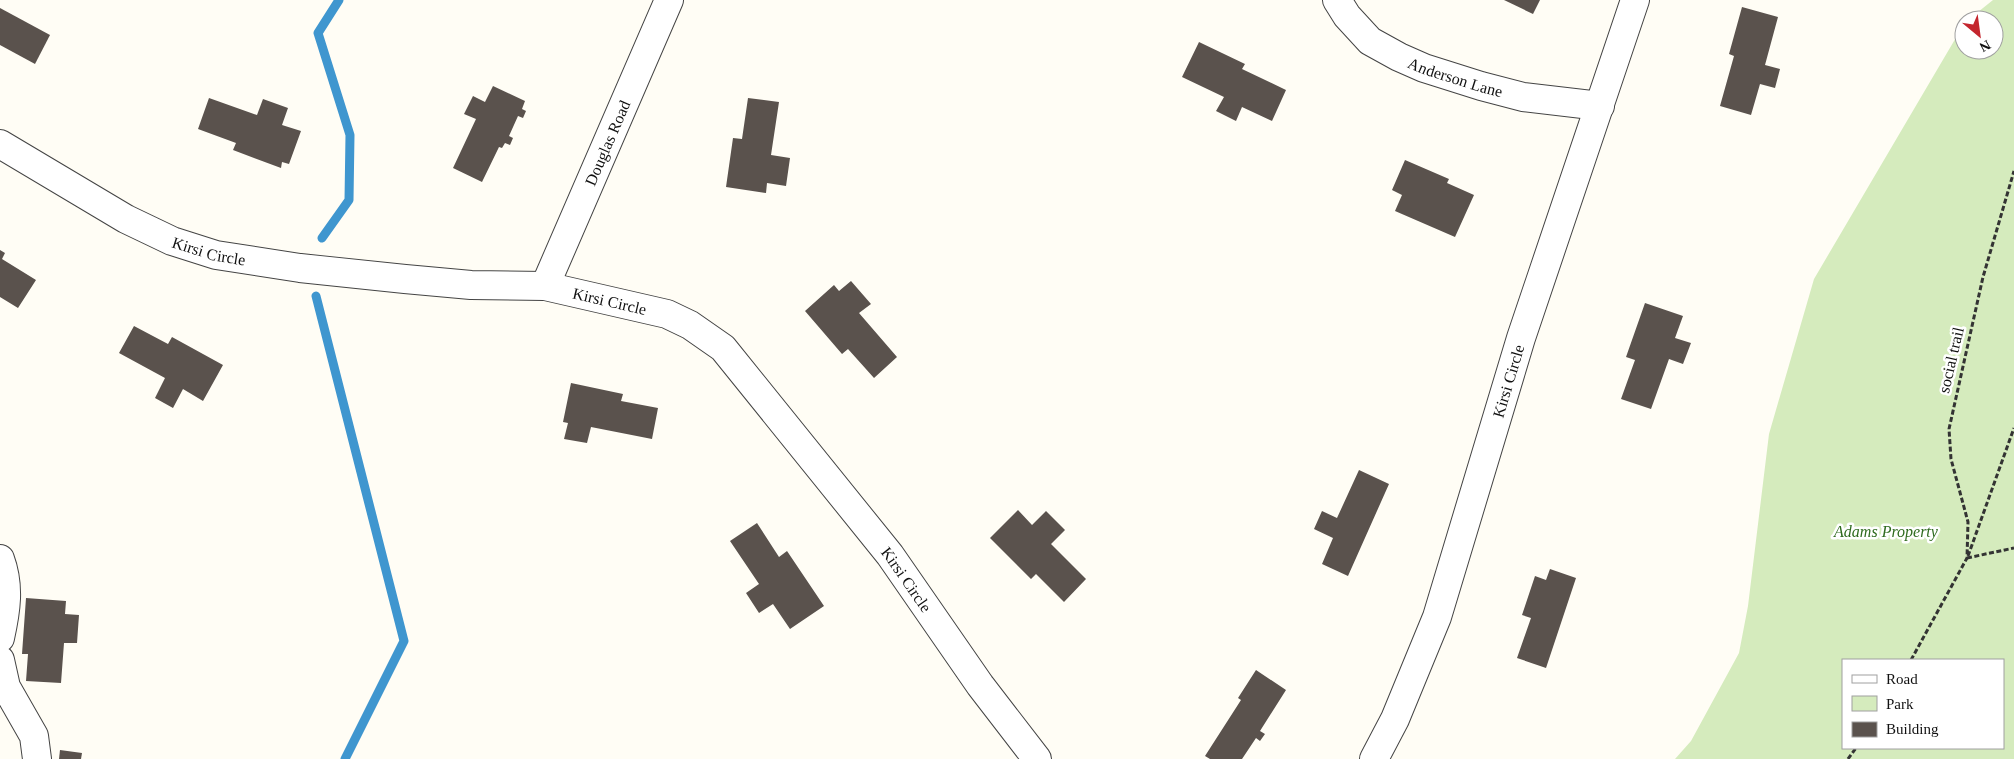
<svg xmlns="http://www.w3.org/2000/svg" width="2014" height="759" font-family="Georgia,serif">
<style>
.green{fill:#d5ebbd;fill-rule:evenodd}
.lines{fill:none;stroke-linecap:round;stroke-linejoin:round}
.stream{stroke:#3f96cf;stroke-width:9}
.building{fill:#5a524d}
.minor-casing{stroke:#444;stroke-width:30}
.path{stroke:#333;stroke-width:3;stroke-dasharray:5 2.5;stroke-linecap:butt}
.minor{stroke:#fff;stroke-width:28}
.labels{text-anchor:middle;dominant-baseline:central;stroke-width:5;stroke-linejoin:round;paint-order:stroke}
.street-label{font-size:16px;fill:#111;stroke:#fff}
.park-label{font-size:16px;font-style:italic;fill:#2f6b1f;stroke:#fff}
</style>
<rect width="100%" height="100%" fill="#fffdf5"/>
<path class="green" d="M1993,0H2014V759H1675L1691,741L1739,653L1748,606L1769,434L1814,279L1964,24V50H1994V20H1968ZM1843,660H2003V748H1843Z"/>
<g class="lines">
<g class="stream">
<polyline points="322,238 349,200 350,135 318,33 339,0"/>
<polyline points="316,296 404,641 345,759"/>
</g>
</g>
<g class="building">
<polygon points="1504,0 1540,0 1533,14"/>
<polygon points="1742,7 1778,17 1765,65 1780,69 1775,88 1760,84 1751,115 1720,106 1734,56 1729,54"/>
<polygon points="0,8 50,35 35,64 0,45"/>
<polygon points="1199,42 1245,64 1242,69 1286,90 1272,121 1242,107 1236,121 1216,111 1224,97 1182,77"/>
<polygon points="493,86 525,101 522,109 526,111 523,118 518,116 509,136 513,138 510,145 505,143 502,148 499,147 482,182 453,168 476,119 464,114 473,96 485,102"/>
<polygon points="209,98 257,115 263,99 288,108 282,125 301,131 289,164 282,162 281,168 233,150 236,143 198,129"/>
<polygon points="748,98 779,102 771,155 790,158 786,186 767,183 766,193 726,187 733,138 742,139"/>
<polygon points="1405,160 1449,179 1447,183 1474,195 1455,237 1395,211 1402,195 1392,190"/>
<polygon points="0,250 5,253 2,259 36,280 18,308 0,297"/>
<polygon points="851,281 871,304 859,313 897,357 874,378 848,349 842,354 805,311 834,285 839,291"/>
<polygon points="1645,303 1683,316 1675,338 1691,343 1683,364 1669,359 1651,409 1621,399 1635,360 1626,357"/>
<polygon points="134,326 168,344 172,337 223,365 203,401 183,389 173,408 155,398 165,378 119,353"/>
<polygon points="571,383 623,394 621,401 658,408 652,439 591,427 587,443 564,439 568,423 563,422"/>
<polygon points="1359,470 1389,484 1348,576 1322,564 1333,538 1314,529 1322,511 1337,518"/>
<polygon points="1018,510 1032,525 1046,511 1065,530 1051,544 1086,579 1064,602 1036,574 1031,579 990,538"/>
<polygon points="757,523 779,557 787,551 824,606 790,629 773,604 759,613 746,593 759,584 730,541"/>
<polygon points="1550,569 1576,578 1546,668 1517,658 1531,618 1522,615 1535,576 1546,580"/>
<polygon points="26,598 66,601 65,614 79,615 77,643 64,643 61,683 26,681 28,654 22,654"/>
<polygon points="1256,670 1286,690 1260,731 1265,734 1260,741 1256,738 1242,759 1210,759 1205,756 1241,700 1238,698"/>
<polygon points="60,750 82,753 81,759 59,759"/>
</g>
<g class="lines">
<g class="minor-casing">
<g id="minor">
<path id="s1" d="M1337,0L1347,16L1370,41L1399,57L1424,68L1481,86L1523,97L1600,106"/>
<path id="s2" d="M0,144L126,219L172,241L216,255L300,268L405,279L471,285L545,286L667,314L690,325L723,348L890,555L980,685L1037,759"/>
<path id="s3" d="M545,286L669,0"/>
<path d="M0,559C10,586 6,611 0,638"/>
<polyline points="0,660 6,687 34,736 37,759"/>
<path id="s4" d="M1374,759L1395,719L1437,617L1521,338L1635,0"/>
</g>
</g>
<g class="path">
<polyline points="1968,556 2014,428"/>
<polyline points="1967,558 2014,548"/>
<polyline points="1911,660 1967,558 1968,522 1951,459 1949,429 1983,277 2014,171"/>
<polyline points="1848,759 1856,748"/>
</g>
<use href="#minor" class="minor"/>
</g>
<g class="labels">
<g class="street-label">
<text stroke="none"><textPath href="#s1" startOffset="146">Anderson Lane</textPath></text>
<text stroke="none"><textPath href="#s3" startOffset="156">Douglas Road</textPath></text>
<text stroke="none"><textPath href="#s2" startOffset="236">Kirsi Circle</textPath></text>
<text stroke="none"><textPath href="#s2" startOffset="641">Kirsi Circle</textPath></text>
<text transform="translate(1951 360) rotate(-77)">social trail</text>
<text stroke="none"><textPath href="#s4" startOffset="402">Kirsi Circle</textPath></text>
<text stroke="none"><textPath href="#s2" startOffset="1061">Kirsi Circle</textPath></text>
</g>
<g class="park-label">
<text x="1886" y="531">Adams Property</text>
</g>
</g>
<rect x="1842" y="659" width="162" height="90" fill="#ffffff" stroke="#a0a0a0"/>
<rect x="1852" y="675" width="25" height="8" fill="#ffffff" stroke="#a0a0a0"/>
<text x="1886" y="684" font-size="15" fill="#111111">Road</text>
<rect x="1852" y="696" width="25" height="15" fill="#d5ebbd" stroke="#a0a0a0"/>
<text x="1886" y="709" font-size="15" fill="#111111">Park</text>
<rect x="1852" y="722" width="25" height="15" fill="#5a524d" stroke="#a0a0a0"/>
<text x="1886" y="734" font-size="15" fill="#111111">Building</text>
<g transform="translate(1979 35) rotate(151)"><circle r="24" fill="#ffffff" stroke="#a0a0a0"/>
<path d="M0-4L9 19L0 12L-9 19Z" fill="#c4262e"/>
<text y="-8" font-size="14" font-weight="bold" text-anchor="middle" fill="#111111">N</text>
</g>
</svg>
